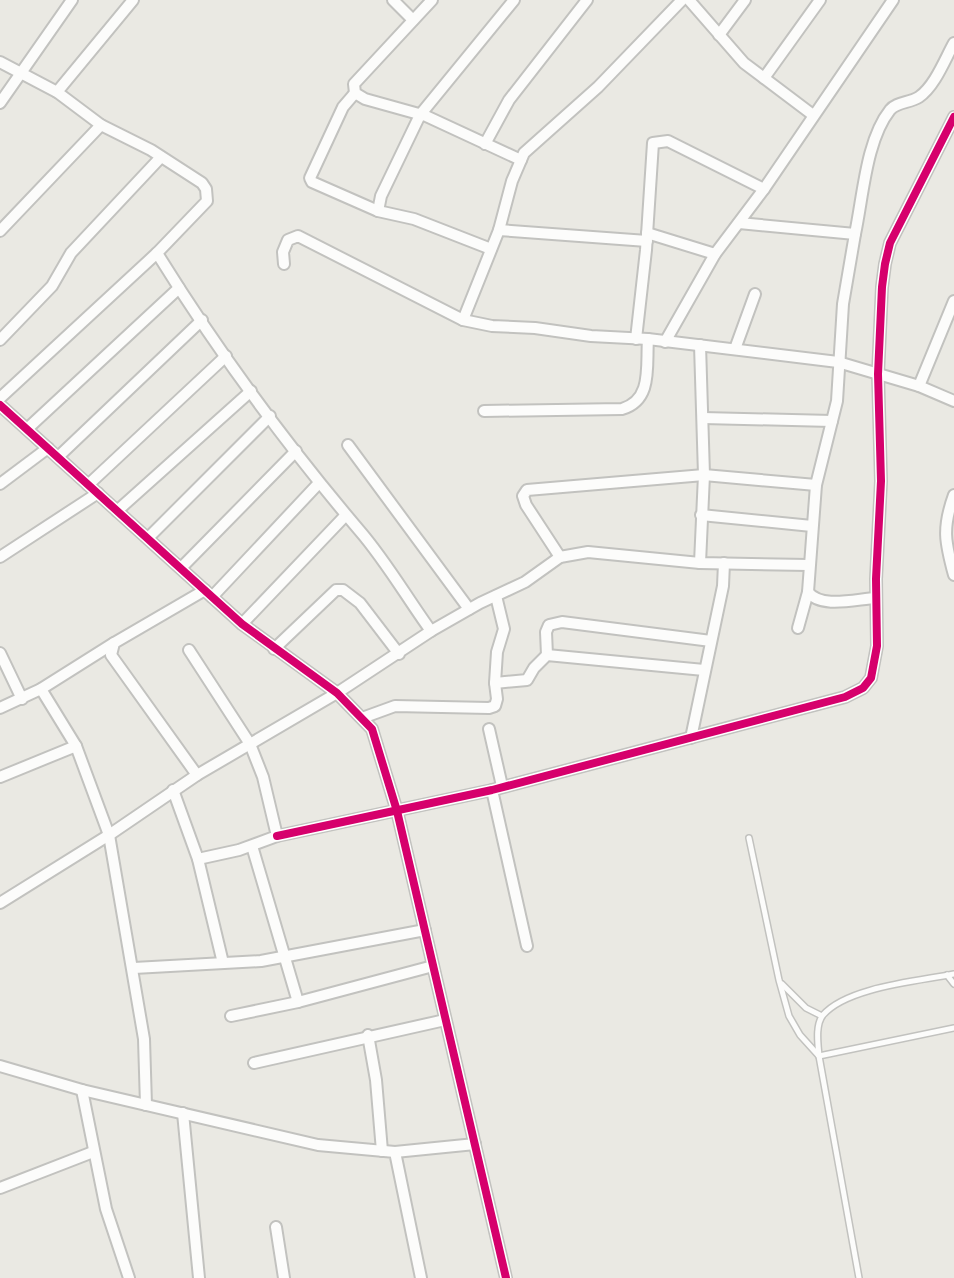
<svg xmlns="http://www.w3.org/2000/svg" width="954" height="1278" font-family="Inter,sans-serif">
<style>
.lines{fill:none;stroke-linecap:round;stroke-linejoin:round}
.service-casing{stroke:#c2c2bf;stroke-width:8}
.minor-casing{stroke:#c2c2bf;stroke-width:14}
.service{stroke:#fcfcfb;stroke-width:5}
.minor{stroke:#fcfcfb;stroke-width:10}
.cycleway-casing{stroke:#fff;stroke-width:11}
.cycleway{stroke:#d6006c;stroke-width:8}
</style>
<rect width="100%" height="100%" fill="#eae9e3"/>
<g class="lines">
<g class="service-casing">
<g id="service">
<polyline points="749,838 779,980 789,1016 800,1035 819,1056"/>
<polyline points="947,975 954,984"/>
<polyline points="782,984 806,1008 822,1016"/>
<polyline points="819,1056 954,1028"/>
<path d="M859,1278L819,1056C818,1044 815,1025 823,1015C847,987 919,981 954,974"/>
</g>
</g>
<g class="minor-casing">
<g id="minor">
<polyline points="393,0 413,20"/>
<polyline points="432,0 354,84 355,93 365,99 426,116 521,160"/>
<polyline points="689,0 744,63 813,115"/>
<polyline points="719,35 745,0"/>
<path d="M0,62L57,92L101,125L151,150L202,183L206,189L207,201L157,253C217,350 286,444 359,530C386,561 407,598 431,631"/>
<polyline points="764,78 820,0"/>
<polyline points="57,92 133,0"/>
<polyline points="355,93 343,107 310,178 312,182 378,211"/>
<polyline points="0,103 72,0"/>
<polyline points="485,144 509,100 587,0"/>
<path d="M739,223L855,234L843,304L837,401L816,485L808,592C821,609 856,599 876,598"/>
<polyline points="499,230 647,241"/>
<polyline points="0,231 101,125"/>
<polyline points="647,233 715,254"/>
<path d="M855,234C863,197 866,140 890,110C896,102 910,103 919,97C935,86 945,59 954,43"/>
<polyline points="491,249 414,219 378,211 381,196 420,115 514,0"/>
<polyline points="284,264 283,252 288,240 298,236 463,320 492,326 535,328 591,336 648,339 838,362 919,386 954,401"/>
<polyline points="463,320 499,230 512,181 524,153 598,87 682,0"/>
<polyline points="636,339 646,250 653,143 668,141 764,189"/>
<polyline points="0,340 52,286 71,253 161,157"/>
<polyline points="665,342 715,254 764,189 893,0"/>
<polyline points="700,345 704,475 700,563"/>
<polyline points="735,349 755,294"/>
<polyline points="919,386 954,301"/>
<polyline points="0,398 157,253"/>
<polyline points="0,405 242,624 337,693 372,729 397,811 506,1278"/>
<path d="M484,411L622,409C653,400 646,366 648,339"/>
<polyline points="703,418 832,421"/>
<polyline points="27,429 179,288"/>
<polyline points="348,445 469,609"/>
<polyline points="58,457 202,320"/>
<polyline points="0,484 48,448"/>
<polyline points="88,485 226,356"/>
<path d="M954,495C942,528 945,542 954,575"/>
<polyline points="117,511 251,391"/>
<polyline points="701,515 812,526"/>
<polyline points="148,538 270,416"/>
<polyline points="0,557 98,493"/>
<polyline points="560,557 526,505 523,496 527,490 704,475 816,485"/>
<polyline points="181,568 296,451"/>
<polyline points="496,596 504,629 497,652 495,683 527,680 534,668 547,655 704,670"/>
<polyline points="212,597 319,483"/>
<polyline points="242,624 345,516"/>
<polyline points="798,628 808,592"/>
<polyline points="274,649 336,590 343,590 360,603 399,654"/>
<polyline points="189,650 250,744 263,777 277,836 239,850 198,859"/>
<polyline points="0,653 22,699"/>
<polyline points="547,655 546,632 549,625 562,622 711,641"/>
<polyline points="41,689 76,746 109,835 144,1039 146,1105"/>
<polyline points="0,708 41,689 114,643"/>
<polyline points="362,718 395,706 489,708 495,706 497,699 495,683"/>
<polyline points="489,729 502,786"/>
<polyline points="691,738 723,586 724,563"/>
<polyline points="197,775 111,655 114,643 205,590"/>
<polyline points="0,777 76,746"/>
<polyline points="173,790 198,859 223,963"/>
<polyline points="492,790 527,946"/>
<polyline points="277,836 492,790 845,697 863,688 871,678 877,646 876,579 881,481 878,374 882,287 885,264 890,243 954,117"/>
<polyline points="252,846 298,1002"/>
<polyline points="0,903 109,835 197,775 337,693 431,631 480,603 525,582 560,557 588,552 700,563 808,565"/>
<polyline points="134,968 261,961 425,930"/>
<polyline points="231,1016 298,1002 433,966"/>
<polyline points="368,1035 376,1080 382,1151"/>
<polyline points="254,1063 445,1020"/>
<polyline points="0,1066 82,1090 318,1145 395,1152 421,1278"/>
<polyline points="82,1090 106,1209 129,1278"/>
<polyline points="183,1113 199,1278"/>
<polyline points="395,1152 475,1144"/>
<polyline points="0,1188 93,1152"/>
<polyline points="276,1227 284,1278"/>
</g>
</g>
<use href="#service" class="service"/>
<use href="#minor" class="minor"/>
<g class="cycleway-casing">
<g id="cycleway">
<polyline points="0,405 242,624 337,693 372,729 397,811 506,1278"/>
<polyline points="277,836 492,790 845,697 863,688 871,678 877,646 876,579 881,481 878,374 882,287 885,264 890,243 954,117"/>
</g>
</g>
<use href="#cycleway" class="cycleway"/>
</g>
</svg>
